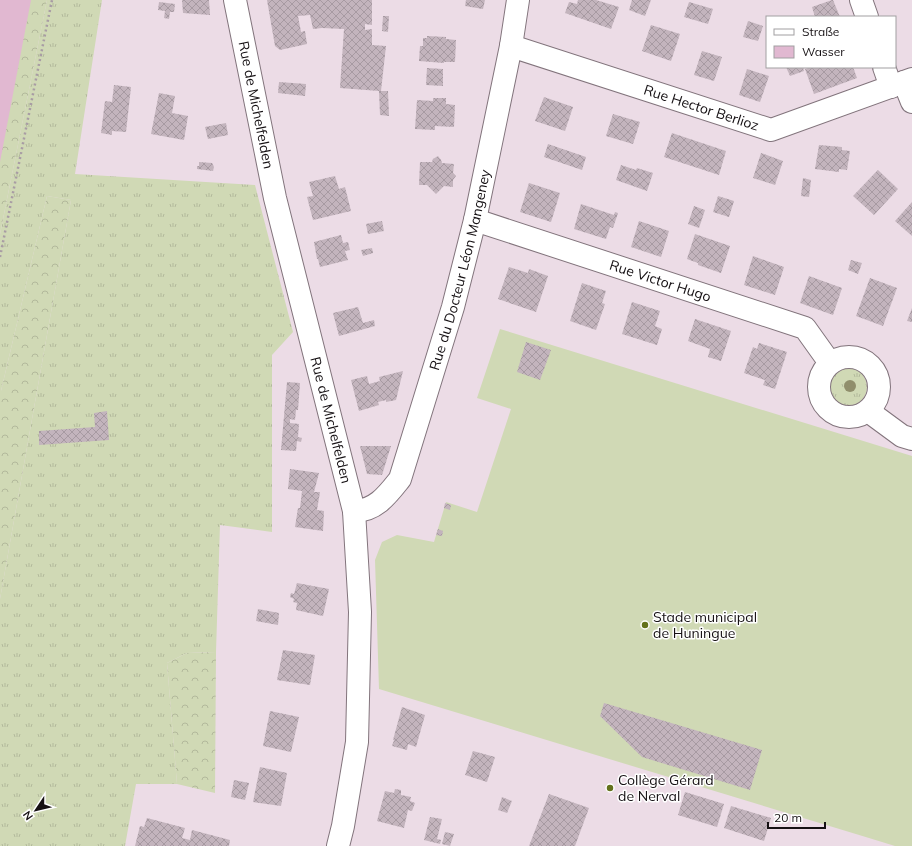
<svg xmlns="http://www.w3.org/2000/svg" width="912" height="846" font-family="Mulish,sans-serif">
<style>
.grass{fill:url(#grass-tufts)}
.forest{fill:url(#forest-crowns)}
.garden{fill:#d0d9b5}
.water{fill:#e1b8d1}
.building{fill:url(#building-cross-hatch)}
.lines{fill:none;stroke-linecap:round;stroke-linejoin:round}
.minor-casing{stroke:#82747c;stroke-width:24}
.path{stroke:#a89ca4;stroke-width:2.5;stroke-dasharray:2 3;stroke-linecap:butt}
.minor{stroke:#fff;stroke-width:22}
.tree{fill:#908e6c}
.poi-dot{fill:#63711c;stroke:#fff;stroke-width:1.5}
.labels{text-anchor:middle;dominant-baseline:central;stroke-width:3;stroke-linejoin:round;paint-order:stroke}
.street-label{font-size:14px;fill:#151013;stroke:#fff}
.poi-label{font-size:14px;fill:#151013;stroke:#fff;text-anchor:start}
</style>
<defs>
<pattern id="grass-tufts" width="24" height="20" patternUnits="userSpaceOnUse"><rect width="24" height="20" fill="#d0d9b5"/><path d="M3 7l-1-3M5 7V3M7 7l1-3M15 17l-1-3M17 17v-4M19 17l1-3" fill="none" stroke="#b2b99b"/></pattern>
<pattern id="forest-crowns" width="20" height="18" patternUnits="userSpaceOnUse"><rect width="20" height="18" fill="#d0d9b5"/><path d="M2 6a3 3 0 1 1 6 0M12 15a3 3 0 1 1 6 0" fill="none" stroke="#b2b99b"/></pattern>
<pattern id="building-cross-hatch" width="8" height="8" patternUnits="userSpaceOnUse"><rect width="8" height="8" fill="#c3b4bd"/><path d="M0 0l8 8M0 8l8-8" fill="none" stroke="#a79aa2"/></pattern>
</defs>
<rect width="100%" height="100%" fill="#ecdce6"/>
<g class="grass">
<polygon points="47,0 102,0 75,174 255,185 293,332 272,355 272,532 220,525 216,652 187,653 167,663 177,784 136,784 125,846 0,846 0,599 71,200 47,196 1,391 0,391 0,234"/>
<circle cx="848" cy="387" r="19"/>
</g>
<g class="forest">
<polygon points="0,0 47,0 0,234"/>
<polygon points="47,196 71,200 0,599 0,391 1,391"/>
<polygon points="216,652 215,793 177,784 167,663 187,653"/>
</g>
<polygon class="garden" points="500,329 912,456 912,846 895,846 869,838 379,689 375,560 382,542 397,535 434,542 446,502 477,512 511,409 477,398"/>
<polygon class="water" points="0,0 31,0 0,162"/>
<g class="building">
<polygon points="182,0 209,0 210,15 183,13"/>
<polygon points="267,0 372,0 372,25 365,24 365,30 372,29 372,45 386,46 381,91 388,91 389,116 380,115 379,91 340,88 344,29 322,28 313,29 310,15 298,16 301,32 305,31 307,44 280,50 275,46"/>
<polygon points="466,0 485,0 483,9 465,6"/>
<polygon points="578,0 596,0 619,7 611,29 565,13 569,2 577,4"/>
<polygon points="632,0 651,0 645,16 629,10"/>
<polygon points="832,0 833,0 840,17 815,17 812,7"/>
<polygon points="159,2 175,4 174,12 170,12 169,19 164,18 165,11 158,10"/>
<polygon points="689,2 713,9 708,24 684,17"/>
<polygon points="383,16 389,16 388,32 382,31"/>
<polygon points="748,21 763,26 758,41 743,37"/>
<polygon points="651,25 680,34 671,61 642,51"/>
<polygon points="427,36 446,37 446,39 456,40 455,62 444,62 444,63 419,61 420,46 423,46 423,38 427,38"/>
<polygon points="702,51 722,57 714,81 694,75"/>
<polygon points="786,67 803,67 804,71 790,76"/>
<polygon points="811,67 817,67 817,68 821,67 853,67 857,78 814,94 805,69"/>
<polygon points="427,68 443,69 443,86 426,85"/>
<polygon points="747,69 769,76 760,102 739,95"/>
<polygon points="279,82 306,84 305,96 278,93"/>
<polygon points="114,85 131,87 126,132 112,131 112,135 101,133 105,101 112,102"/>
<polygon points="159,93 175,96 172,113 188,116 184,140 151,134"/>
<polygon points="544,97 573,107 565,131 535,121"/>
<polygon points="433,98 446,98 446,104 455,105 454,127 435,126 435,130 415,129 417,100 433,101"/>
<polygon points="613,114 640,122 633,144 606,136"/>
<polygon points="226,123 228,135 208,139 205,127"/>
<polygon points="672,133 726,151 719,175 664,157"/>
<polygon points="548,144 586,157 582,170 544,157"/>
<polygon points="819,145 842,147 842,150 850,151 847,170 839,169 839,172 815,169"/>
<polygon points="761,153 783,161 775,185 753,178"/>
<polygon points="438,156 441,160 442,163 454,164 453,173 456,176 453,180 453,187 444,186 436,194 427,185 419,185 420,162 432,162 433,159"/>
<polygon points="199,162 212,163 214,167 213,171 197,169 197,166 199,166"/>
<polygon points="621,165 636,170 637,168 653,173 647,191 616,180"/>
<polygon points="878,170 898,189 874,215 853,196"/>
<polygon points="335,176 339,189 345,187 351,211 313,220 307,197 313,196 309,182"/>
<polygon points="803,178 811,180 809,197 801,196"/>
<polygon points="529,183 560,193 551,222 520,212"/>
<polygon points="718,196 734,201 729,217 713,212"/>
<polygon points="912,202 912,236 895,221"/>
<polygon points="581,204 614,215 615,212 618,213 613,228 610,227 606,239 574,229"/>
<polygon points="694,206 705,210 699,228 688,224"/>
<polygon points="382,221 384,231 368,234 366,224"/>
<polygon points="639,221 669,231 661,257 631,247"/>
<polygon points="695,234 730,246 721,273 698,265 698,263 687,259"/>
<polygon points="341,235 343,243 348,242 350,250 345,251 348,260 320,267 318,259 317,259 314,242"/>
<polygon points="372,248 373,253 363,256 361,250"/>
<polygon points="753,256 784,267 775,295 744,285"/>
<polygon points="851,260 862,263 858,274 848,270"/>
<polygon points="509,267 528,273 529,269 548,276 536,312 498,299"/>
<polygon points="809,276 842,288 833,315 800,303"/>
<polygon points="870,278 897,288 883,326 856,316"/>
<polygon points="582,283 606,291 602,303 605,304 596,330 570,321"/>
<polygon points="632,302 660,311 655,326 662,329 657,345 622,334"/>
<polygon points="358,307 363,323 374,320 375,326 339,336 333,313"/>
<polygon points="912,308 912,322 907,321"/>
<polygon points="695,319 731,331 721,361 708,357 710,349 688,341"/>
<polygon points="526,342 551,350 540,380 517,372"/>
<polygon points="759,343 787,352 775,389 763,385 765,380 744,373 753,347 757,349"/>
<polygon points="403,371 396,400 386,402 386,400 378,402 379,405 359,411 351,380 367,376 369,384 380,381 379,377"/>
<polygon points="287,382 300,383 298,410 296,410 295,420 290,419 290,423 299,424 298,437 302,438 301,442 297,441 296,451 281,450"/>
<polygon points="107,411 109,440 39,445 39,431 95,427 94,413"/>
<polygon points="360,446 391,446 382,475 367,474"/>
<polygon points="290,469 319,473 314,492 320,492 317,510 324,511 323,531 295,527 298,508 300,508 302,491 288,489"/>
<polygon points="445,503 451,505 450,510 444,508"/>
<polygon points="438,529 443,531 442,536 436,535"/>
<polygon points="297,583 329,589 323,616 296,610 297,603 293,602 294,599 290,597 291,593 294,594"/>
<polygon points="258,609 279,613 278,625 256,621"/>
<polygon points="283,650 315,655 310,685 277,680"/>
<polygon points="604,703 762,750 750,790 642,757 600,716"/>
<polygon points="402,707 425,715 416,747 408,744 407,750 392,746 394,740 393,740"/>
<polygon points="270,711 299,717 291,752 263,746"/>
<polygon points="473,751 495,757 487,782 465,775"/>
<polygon points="260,767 287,773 281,806 253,802"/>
<polygon points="234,780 249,783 245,800 231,797"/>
<polygon points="395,789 401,790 401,795 411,797 410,801 415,803 412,811 408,810 404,828 377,821 385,791 394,793"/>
<polygon points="685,792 724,804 717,827 678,815"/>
<polygon points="549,794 589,808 575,846 529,846"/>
<polygon points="502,797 512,801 507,813 498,810"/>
<polygon points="731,806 771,818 764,841 724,828"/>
<polygon points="430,817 442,819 437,839 441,840 440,844 424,840"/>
<polygon points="147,818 185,828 182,838 190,840 192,830 230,840 229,846 135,846 140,826 144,827"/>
<polygon points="445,832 454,834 450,846 442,844"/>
</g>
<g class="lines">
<g class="minor-casing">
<g id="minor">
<path id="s1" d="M235,0L275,198L354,511L360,612L357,742L343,826L338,846"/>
<polyline points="861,0 867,17"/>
<path id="s2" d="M511,46L771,130L912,79"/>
<polyline points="884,67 891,87"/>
<polyline points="904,82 912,102"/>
<path id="s3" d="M475,220L805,328L830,363"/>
<circle cx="849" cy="387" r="30"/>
<polyline points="868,411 902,436 912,439"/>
<path id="s4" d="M354,511C376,511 388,494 400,479L453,307L475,220L511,46L518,0"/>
</g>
</g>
<polyline class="path" points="0,257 52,0"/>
<use href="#minor" class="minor"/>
</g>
<circle class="tree" cx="850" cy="386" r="6"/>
<g class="poi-dot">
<circle cx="645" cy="625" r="4"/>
<circle cx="610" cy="788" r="4"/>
</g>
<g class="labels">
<g class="street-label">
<text stroke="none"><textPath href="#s1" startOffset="107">Rue de Michelfelden</textPath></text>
<text stroke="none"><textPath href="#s2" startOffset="200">Rue Hector Berlioz</textPath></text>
<text stroke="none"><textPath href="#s4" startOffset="276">Rue du Docteur Léon Mangeney</textPath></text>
<text stroke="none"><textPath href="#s3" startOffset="195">Rue Victor Hugo</textPath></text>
<text stroke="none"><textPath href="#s1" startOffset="431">Rue de Michelfelden</textPath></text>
</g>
<g class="poi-label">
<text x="653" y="617">Stade municipal<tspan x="653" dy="16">de Huningue</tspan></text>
<text x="618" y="780">Collège Gérard<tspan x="618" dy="16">de Nerval</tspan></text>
</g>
</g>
<rect x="766" y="16" width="130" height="52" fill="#ffffff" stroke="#a19fa1"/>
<rect x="774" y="29" width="20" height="6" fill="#ffffff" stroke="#a19fa1"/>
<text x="802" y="36" font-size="12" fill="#151013">Straße</text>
<rect x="774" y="46" width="20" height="12" fill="#e1b8d1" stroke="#a19fa1"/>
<text x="802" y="56" font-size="12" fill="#151013">Wasser</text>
<g transform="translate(36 810) rotate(235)" stroke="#ffffff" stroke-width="3" paint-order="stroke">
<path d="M0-3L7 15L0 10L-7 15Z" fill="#151013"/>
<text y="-6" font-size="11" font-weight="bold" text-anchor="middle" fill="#151013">N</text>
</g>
<path d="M768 822v6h57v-6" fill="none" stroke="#151013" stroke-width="2"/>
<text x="774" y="822" font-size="12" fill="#151013" stroke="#ffffff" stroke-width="3" paint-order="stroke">20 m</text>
</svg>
